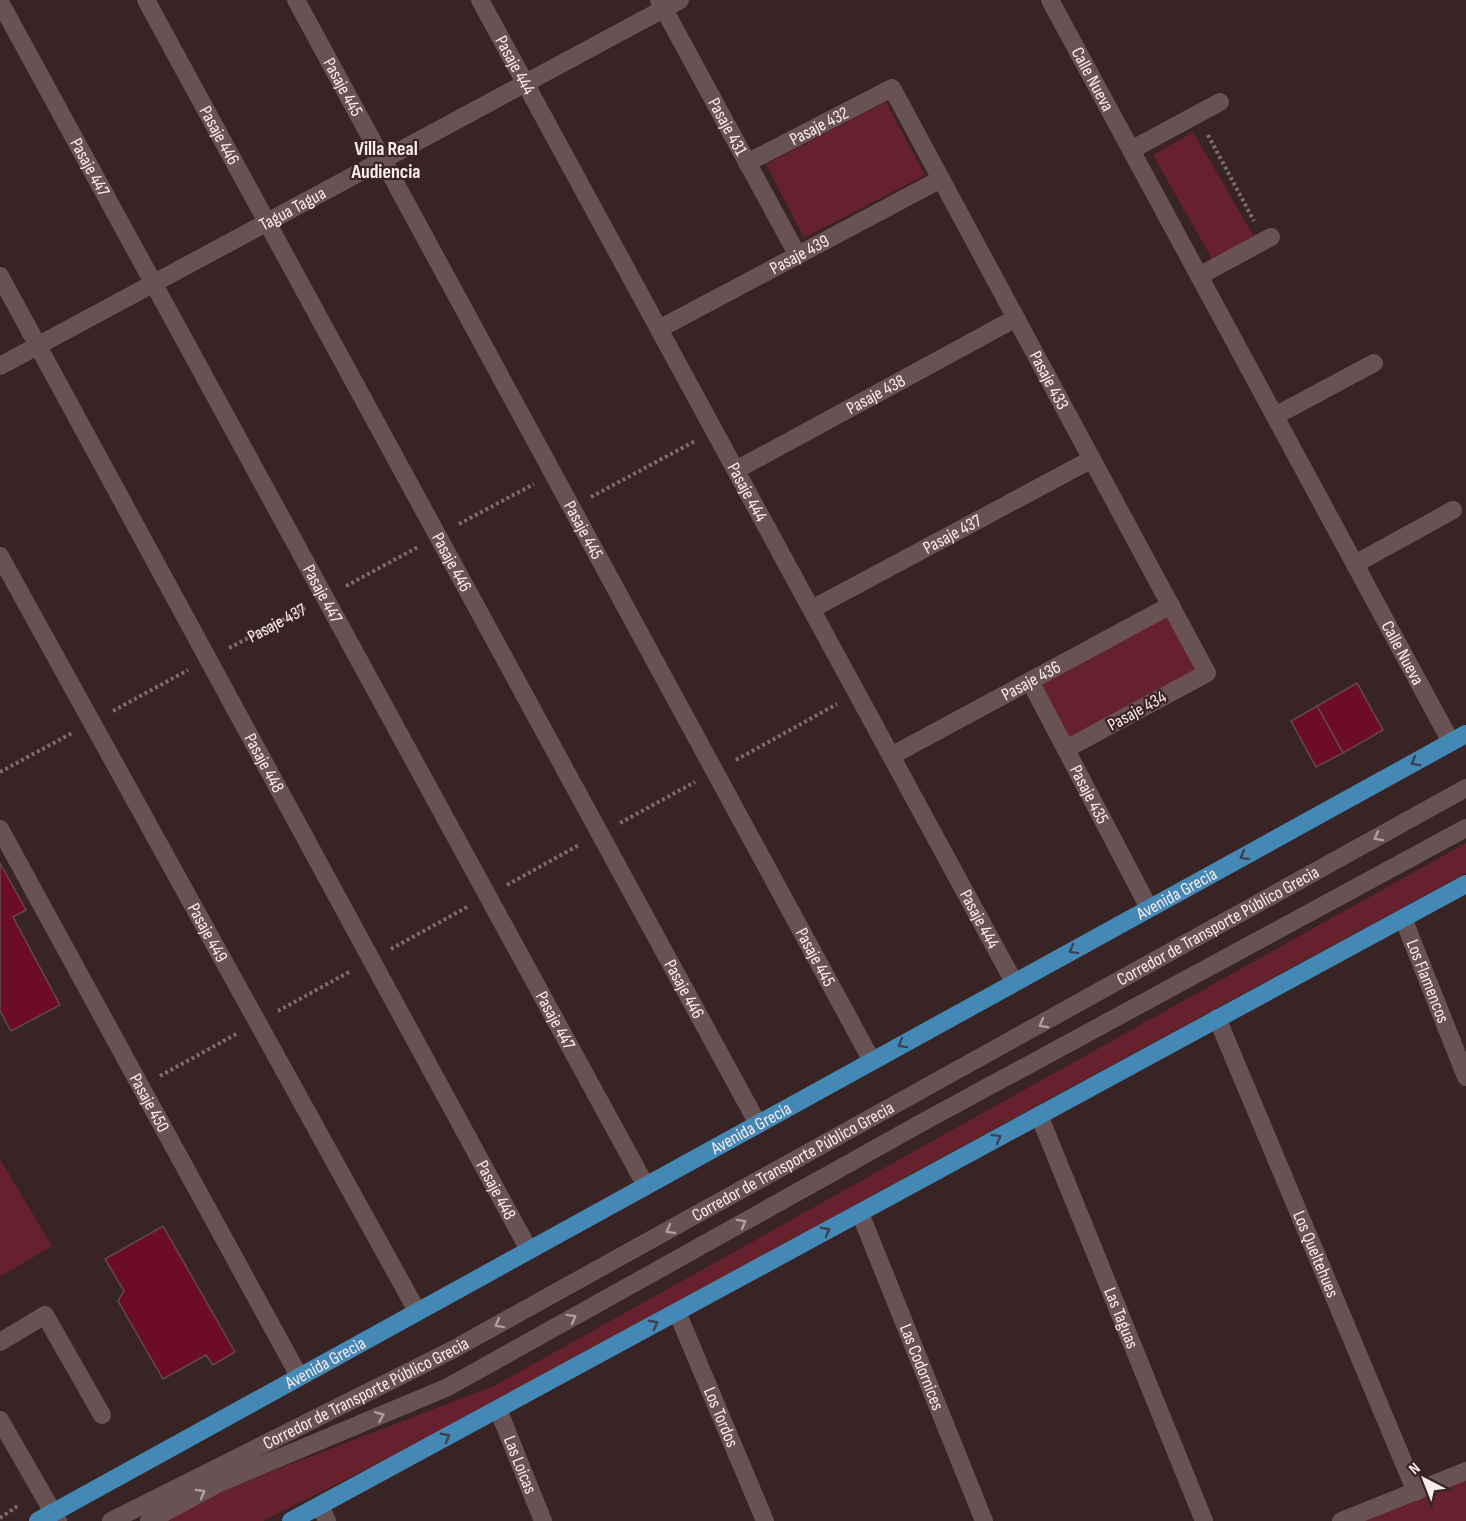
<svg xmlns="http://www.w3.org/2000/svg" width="1466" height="1521" font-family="'Sofia Sans Condensed',sans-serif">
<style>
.green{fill:#67212d}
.building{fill:#6d0c26;stroke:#614a4c;stroke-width:1.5}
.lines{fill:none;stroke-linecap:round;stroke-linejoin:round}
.path{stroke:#7e6b6c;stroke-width:4;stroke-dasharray:3 3;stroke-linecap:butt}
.minor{stroke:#695254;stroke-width:18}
.major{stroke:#4489b5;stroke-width:18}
.oneway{stroke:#3c4250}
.oneway2{stroke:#b29ea0}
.labels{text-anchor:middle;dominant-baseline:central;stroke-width:4.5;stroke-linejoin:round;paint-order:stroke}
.street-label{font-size:18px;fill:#faebec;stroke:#382325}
.neighbourhood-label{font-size:20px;font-weight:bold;fill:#faebec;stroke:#382325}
</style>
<rect width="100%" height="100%" fill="#382325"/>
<g class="green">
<polygon points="886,102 925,175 804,238 766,164"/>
<polygon points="1193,132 1256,240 1214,262 1153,155"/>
<polygon points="1167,617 1197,672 1071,740 1041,684"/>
<polygon points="1466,843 1466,873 909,1175 496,1404 263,1521 165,1521 208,1496 494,1386"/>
<polygon points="0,1159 52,1246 0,1277"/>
<polygon points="1466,1475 1466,1521 1351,1521"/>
</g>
<g class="building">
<polygon points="1357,683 1383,730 1343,753 1317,706"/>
<polygon points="1317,706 1343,753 1316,767 1291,721"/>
<polygon points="0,863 26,910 13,917 60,1005 11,1031 0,1011"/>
<polygon points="163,1226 235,1352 213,1365 206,1355 163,1379 118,1301 124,1291 105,1259"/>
</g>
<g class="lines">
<g class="path">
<polyline points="1208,135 1254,221"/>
<polyline points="591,497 695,441"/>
<polyline points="459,524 534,484"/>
<polyline points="346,586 418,547"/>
<path id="s1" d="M229,648L305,608"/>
<polyline points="113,711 188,670"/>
<polyline points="736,760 837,704"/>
<polyline points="0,772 72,733"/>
<polyline points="620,823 695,782"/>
<polyline points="507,885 579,845"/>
<polyline points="391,949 469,906"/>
<polyline points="278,1011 351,971"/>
<polyline points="160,1076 238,1033"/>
<polyline points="0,1518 19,1505"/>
</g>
<g class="minor">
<path id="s2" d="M146,0L758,1124"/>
<path id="s3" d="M296,0L872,1061"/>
<path id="s4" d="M480,0L1014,982"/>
<path id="s5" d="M659,0L797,254"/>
<path id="s6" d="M1050,0L1451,742"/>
<path id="s7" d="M0,2L646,1186"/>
<polyline points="1131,150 1220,102"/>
<path id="s8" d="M747,163L892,88L1207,673L1066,749"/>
<path id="s9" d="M0,276L529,1250"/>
<polyline points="1199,276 1271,237"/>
<path id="s10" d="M659,329L941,179"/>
<path id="s11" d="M0,366L680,0"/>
<polyline points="1275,416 1374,363"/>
<path id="s12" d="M736,470L1016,318"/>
<path id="s13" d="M0,556L417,1311"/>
<polyline points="1355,564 1453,510"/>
<path id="s14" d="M812,609L1092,459"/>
<path id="s15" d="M1030,681L1149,908"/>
<path id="s16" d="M891,756L1171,605"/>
<path id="s17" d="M0,829L299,1376"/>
<path id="s18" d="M1403,918L1466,1077"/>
<path id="s19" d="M1217,1018L1416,1492"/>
<path id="s20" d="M1039,1115L1204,1521"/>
<path id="s21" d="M860,1213L984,1521"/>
<path id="s22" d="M677,1312L765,1521"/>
<polyline points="0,1342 45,1315 102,1415"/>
<path id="s23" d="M498,1409L543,1521"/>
<polyline points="0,1420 58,1521"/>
<polyline points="320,1505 327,1521"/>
<path id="s24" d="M111,1521L452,1350L1466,788"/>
<polyline points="149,1521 217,1484 448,1387 923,1122 1466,828"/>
<polyline points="1341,1521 1466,1471"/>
</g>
<g class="major">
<path id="s25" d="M38,1521L1466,734"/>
<polyline points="291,1521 1466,884"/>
</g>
</g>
<defs><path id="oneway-chevron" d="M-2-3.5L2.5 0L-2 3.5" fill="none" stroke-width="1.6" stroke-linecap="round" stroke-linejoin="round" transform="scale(1.5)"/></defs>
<g class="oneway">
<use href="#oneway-chevron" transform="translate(1415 762) rotate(151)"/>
<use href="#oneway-chevron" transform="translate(1244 856) rotate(151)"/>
<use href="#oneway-chevron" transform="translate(1073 950) rotate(151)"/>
<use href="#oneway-chevron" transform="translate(902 1044) rotate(151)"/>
<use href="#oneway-chevron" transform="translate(997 1138) rotate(-29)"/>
<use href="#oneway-chevron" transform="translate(826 1231) rotate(-28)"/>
<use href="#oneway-chevron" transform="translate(654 1324) rotate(-28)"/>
<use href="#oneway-chevron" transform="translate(446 1437) rotate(-28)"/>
</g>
<g class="oneway2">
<use href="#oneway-chevron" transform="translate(1378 837) rotate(151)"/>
<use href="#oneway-chevron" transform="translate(1043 1024) rotate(151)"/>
<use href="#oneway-chevron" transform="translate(742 1223) rotate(-29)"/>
<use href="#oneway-chevron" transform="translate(670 1230) rotate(151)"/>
<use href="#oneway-chevron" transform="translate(572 1318) rotate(-29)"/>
<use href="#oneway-chevron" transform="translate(499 1324) rotate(151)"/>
<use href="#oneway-chevron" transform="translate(380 1416) rotate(-23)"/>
<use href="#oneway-chevron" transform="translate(201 1493) rotate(-29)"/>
</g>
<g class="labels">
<g class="street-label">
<text stroke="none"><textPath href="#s4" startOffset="74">Pasaje 444</textPath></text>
<text stroke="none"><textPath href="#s6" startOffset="90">Calle Nueva</textPath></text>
<text stroke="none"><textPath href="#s3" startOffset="99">Pasaje 445</textPath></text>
<text stroke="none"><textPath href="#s8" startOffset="81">Pasaje 432</textPath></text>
<text stroke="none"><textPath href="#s5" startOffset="144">Pasaje 431</textPath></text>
<text stroke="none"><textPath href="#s2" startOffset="154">Pasaje 446</textPath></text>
<text stroke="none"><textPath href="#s7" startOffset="188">Pasaje 447</textPath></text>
<text stroke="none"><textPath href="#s11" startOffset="332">Tagua Tagua</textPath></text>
<text stroke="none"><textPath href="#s10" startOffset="159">Pasaje 439</textPath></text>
<text stroke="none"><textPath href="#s8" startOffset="495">Pasaje 433</textPath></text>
<text stroke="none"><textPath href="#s12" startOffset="159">Pasaje 438</textPath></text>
<text stroke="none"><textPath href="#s4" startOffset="560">Pasaje 444</textPath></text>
<text stroke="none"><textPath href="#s3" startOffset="603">Pasaje 445</textPath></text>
<text stroke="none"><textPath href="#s14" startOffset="159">Pasaje 437</textPath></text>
<text stroke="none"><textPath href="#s2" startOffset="640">Pasaje 446</textPath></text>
<text stroke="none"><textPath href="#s7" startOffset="674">Pasaje 447</textPath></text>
<text stroke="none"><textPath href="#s1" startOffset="54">Pasaje 437</textPath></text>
<text stroke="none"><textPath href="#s6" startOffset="742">Calle Nueva</textPath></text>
<text stroke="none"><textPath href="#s16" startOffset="159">Pasaje 436</textPath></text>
<text transform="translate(1137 711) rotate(-29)">Pasaje 434</text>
<text stroke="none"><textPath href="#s9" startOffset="554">Pasaje 448</textPath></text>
<text stroke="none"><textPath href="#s15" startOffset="128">Pasaje 435</textPath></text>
<text stroke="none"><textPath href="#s25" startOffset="1300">Avenida Grecia</textPath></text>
<text stroke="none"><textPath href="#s4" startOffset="1046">Pasaje 444</textPath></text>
<text stroke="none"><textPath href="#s24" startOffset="1257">Corredor de Transporte Público Grecia</textPath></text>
<text stroke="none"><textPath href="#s13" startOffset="430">Pasaje 449</textPath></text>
<text stroke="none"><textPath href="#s3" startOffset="1089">Pasaje 445</textPath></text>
<text stroke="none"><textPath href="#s18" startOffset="68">Los Flamencos</textPath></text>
<text stroke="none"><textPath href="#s2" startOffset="1126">Pasaje 446</textPath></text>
<text stroke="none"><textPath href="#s7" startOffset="1160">Pasaje 447</textPath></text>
<text stroke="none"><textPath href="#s17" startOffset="312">Pasaje 450</textPath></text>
<text stroke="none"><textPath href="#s25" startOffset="814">Avenida Grecia</textPath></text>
<text stroke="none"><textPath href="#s24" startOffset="771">Corredor de Transporte Público Grecia</textPath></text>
<text stroke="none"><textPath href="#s9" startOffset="1040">Pasaje 448</textPath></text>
<text stroke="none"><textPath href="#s19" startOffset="256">Los Queltehues</textPath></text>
<text stroke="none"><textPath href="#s20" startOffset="219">Las Taguas</textPath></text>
<text stroke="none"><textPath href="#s25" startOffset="328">Avenida Grecia</textPath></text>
<text stroke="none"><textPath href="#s21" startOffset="166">Las Codornices</textPath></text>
<text stroke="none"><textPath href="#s24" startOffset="285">Corredor de Transporte Público Grecia</textPath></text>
<text stroke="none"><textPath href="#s22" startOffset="114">Los Tordos</textPath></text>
<text stroke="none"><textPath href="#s23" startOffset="60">Las Loicas</textPath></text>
</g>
<g class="neighbourhood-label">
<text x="386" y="149">Villa Real<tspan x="386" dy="23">Audiencia</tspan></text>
</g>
</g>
<g transform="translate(1424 1479) rotate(318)" stroke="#382325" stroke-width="4.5" paint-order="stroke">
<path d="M0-4.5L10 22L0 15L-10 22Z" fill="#faebec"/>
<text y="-9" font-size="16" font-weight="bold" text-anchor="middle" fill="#faebec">N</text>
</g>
</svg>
